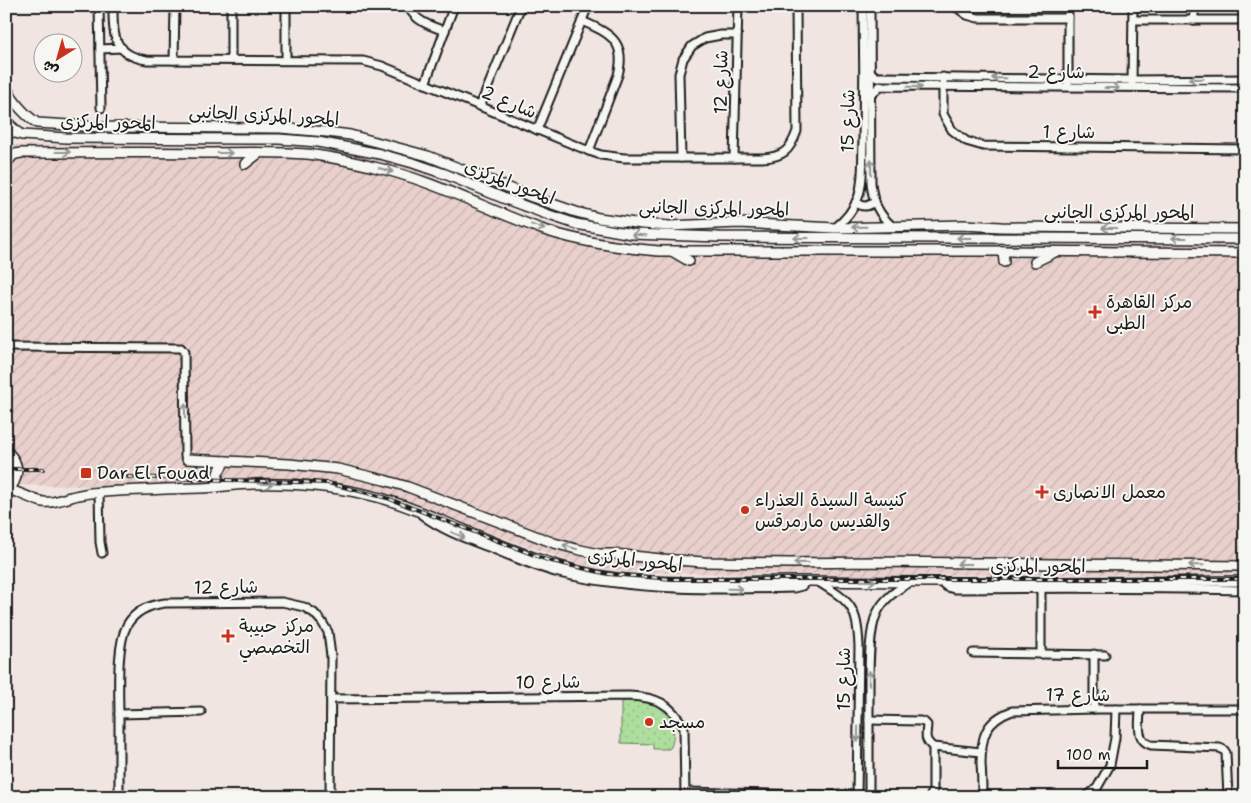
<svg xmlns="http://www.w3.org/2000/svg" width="1251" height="803" font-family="'Shantell Sans','Playpen Sans Arabic',sans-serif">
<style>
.industrial{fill:url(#industrial-furrows)}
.grass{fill:url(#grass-dots);stroke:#647d5d}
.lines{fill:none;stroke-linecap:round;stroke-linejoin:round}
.street-casing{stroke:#1c1c1c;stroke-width:11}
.secondary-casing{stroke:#1c1c1c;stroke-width:12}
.street{stroke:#f6f6f2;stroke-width:7}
.secondary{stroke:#f6f6f2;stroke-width:9}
.rail-casing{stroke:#1c1c1c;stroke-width:4}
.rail{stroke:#f6f6f2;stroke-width:2;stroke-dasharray:5.5;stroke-linecap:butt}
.oneway{stroke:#949492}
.poi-dot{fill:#c8321e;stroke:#f6f6f2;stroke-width:2}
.labels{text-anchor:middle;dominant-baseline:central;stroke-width:4;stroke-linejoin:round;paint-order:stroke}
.street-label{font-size:18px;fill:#1c1c1c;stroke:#f6f6f2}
.poi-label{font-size:18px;fill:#1c1c1c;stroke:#f6f6f2;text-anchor:start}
</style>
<defs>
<pattern id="industrial-furrows" width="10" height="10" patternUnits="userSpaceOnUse" patternTransform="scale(1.25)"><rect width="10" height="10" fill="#e9d0cc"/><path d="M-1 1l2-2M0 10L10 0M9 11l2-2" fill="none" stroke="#c7b2af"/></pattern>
<pattern id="grass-dots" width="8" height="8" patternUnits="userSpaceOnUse" patternTransform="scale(1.25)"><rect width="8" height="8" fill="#adde9e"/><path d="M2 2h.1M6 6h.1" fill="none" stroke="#94be88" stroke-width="1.8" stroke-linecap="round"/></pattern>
</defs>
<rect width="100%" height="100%" fill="#f0e5e1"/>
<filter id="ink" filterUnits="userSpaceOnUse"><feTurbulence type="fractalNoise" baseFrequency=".02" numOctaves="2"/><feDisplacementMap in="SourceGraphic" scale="10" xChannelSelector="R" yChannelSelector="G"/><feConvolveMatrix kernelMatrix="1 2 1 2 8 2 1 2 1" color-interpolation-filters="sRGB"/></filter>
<g filter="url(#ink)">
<polygon class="industrial" points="6,145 251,146 343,153 386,160 419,171 445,183 513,211 557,227 592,235 635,242 672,245 1245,245 1245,574 864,575 672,573 626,572 579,564 498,536 422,507 381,498 328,490 281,488 6,485"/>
<path class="grass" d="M621,696C630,697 657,701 663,707C674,716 676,735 671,747L669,749H653V744L621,743Z"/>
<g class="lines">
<g class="street-casing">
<g id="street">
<polyline points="99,6 101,108"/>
<path d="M113,6C113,35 113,55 147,60L363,61L382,66L589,151L601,155L624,158H762C783,157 790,151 797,131L796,6"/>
<polyline points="286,6 286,60"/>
<path d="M408,6C415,21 430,26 445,31"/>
<path d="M870,6L871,183C873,202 878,214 893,227"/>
<polyline points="955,6 967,15 978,18 1068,18"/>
<polyline points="1133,20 1245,20"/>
<polyline points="1194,20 1194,6"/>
<path d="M582,21C609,33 627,41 618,75L589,151"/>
<polyline points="100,49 122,48"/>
<polyline points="174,60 175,6"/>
<polyline points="231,60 231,6"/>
<polyline points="870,72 877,77 882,77 1132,80 1245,79"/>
<polyline points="943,77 943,114 952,130 966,141 983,146 1245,149"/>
<polyline points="1068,83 1068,6"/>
<polyline points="1132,83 1133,6"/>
<polyline points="425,84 454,6"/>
<polyline points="870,96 880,86 1245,88"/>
<polyline points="480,106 521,6"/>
<polyline points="6,119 12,126 20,133"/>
<polyline points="537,130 588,6"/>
<polyline points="681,158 679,74 683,59 692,46 705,38 721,35 737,35"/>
<polyline points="734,158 738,6"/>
<path d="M856,202C862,208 869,207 875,201"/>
<path d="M835,228C845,220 853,211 858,198C864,181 862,159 863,141C864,96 864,51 863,6"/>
<polyline points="6,347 181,348 184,352 185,456 187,459"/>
<polyline points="99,492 100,542 102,553"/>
<path d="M422,515C443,531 467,539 491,548C513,557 535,567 559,573C635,591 717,590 794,588L802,586L807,581"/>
<path d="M817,581C851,602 857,606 859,646L857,797"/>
<path d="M941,582L947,587L955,589C1052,588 1148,588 1245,590"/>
<polyline points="973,653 1105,655"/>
<polyline points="1041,654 1041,588"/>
<path d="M331,699L629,696C656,697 671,703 684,728L685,797"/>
<polyline points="1094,709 1094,654"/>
<path d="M1140,709C1140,723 1135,740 1151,745L1220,748L1224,750L1226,753L1228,797"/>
<polyline points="119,714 201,712"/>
<path d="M869,720L920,721L924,722L927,725C926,736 924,740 933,747L981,752"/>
<polyline points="685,792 857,796"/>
<path d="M119,797C119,770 119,743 119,716C119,692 116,646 127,625C135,611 149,605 165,603L282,602L304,607L314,613L322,622L328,632L331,656L330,797"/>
<path d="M869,797C869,760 869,722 869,685C869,665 869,630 877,613C884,598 897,590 910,582"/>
<polyline points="930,797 933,791 933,747"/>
<path d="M982,797C982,786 982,775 981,764C981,737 985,721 1012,711L1094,709H1245"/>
<polyline points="1086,797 1097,788 1110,765 1115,738 1116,709"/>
</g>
</g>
<g class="secondary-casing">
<g id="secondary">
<path d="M6,85C10,99 25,115 37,123L101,127L280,128L327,132L350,135L428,156L532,197L576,212L599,218L642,224L669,226L739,223L835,228L964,225L1001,227L1245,229"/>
<polyline points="6,130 22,135 66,138 251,139 279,139 318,142 380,154 413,163 445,174 503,198 546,214 576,224 632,234 719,237 1245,239"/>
<path d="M6,156L21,153C81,153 141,152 202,153C240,153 278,151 315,155C335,158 355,162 374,167C433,180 487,210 544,230C581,242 620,248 659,251H1003L1245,253"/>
<polyline points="6,164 14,154"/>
<polyline points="245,164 259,153"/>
<polyline points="672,251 689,261"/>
<polyline points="1003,251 1004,262"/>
<polyline points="1035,262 1055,252"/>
<path d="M6,451C22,464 19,480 6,493"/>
<polyline points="187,459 289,464 338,469 384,480 408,487 554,543 576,549 599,554 614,554 661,559 704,562 790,563 875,562 1245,566"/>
<polyline points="217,487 218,473 225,461"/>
<path d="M10,490C21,493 33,500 43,502C53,504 61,499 71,497C77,495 84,494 90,493C127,490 165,489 202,488C219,487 237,484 254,484C295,483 338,487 377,497C400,503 421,512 443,521C499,544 555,570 616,578C680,586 745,580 810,581C955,583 1100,582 1245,581"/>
<path d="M995,564C998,570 999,576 995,582"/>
</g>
</g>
<use href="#street" class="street"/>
<use href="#secondary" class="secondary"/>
<g class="rail-casing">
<g id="rail">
<polyline points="6,469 43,469"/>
<polyline points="128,477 328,483 387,498 547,560 608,574 673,579 1245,579"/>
</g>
</g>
<use href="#rail" class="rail"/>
</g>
<defs><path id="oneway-shaft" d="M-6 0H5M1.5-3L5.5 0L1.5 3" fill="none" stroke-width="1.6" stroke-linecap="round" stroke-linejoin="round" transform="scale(1.25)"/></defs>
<g class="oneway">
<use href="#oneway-shaft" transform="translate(999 78) rotate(-179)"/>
<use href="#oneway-shaft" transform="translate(1196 79) rotate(179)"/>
<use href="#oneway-shaft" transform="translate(915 87) rotate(1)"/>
<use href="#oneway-shaft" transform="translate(1112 88)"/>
<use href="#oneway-shaft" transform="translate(63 152)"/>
<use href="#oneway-shaft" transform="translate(225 153)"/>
<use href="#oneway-shaft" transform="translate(871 167) rotate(-91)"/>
<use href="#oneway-shaft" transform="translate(386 170) rotate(16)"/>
<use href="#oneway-shaft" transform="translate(538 227) rotate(20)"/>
<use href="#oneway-shaft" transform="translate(859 227) rotate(179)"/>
<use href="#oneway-shaft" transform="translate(1109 228) rotate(-180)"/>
<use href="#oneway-shaft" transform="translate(639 235) rotate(-176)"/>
<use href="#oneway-shaft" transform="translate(801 238) rotate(-180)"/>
<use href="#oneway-shaft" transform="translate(964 238) rotate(-180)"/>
<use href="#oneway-shaft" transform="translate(1179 238) rotate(-180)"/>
<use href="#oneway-shaft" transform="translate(185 411) rotate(-91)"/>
<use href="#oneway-shaft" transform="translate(265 484) rotate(1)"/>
<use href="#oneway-shaft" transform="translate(458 535) rotate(23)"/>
<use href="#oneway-shaft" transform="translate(570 547) rotate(-163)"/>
<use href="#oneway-shaft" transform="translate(801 563) rotate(179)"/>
<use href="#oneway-shaft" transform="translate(964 564) rotate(-180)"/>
<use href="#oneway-shaft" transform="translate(1196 565) rotate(-179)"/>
<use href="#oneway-shaft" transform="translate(868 581) rotate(1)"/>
<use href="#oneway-shaft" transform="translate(735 589) rotate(1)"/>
<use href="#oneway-shaft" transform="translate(869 678) rotate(-89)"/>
<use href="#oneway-shaft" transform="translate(858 734) rotate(91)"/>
</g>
</g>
<g class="poi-dot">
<path d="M1092.5 304.5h5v5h5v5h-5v5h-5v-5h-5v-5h5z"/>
<rect x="80" y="467" width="12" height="12" rx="2.5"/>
<path d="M1039.5 484.5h5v5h5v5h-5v5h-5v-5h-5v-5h5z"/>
<circle cx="745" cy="510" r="5"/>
<path d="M225.5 628.5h5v5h5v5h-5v5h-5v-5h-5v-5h5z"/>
<circle cx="649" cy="722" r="5"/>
</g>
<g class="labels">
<g class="street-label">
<text x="1056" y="72">شارع 2</text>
<text transform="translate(721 82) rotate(-89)">شارع 12</text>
<text transform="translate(509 102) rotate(23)">شارع 2</text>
<text transform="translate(264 115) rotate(3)">المحور المركزى الجانبى</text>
<text transform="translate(848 121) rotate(-89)">شارع 15</text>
<text transform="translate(108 122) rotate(1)">المحور المركزى</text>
<text x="1069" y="132">شارع 1</text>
<text transform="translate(510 182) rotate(21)">المحور المركزى</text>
<text transform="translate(714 208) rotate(1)">المحور المركزى الجانبى</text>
<text x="1119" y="212">المحور المركزى الجانبى</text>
<text transform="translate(635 560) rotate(6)">المحور المركزى</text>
<text x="1038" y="566">المحور المركزى</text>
<text transform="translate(226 587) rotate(-1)">شارع 12</text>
<text transform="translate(844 679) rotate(-90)">شارع 15</text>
<text transform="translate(548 682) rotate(-1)">شارع 10</text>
<text x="1078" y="695">شارع 17</text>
</g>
<g class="poi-label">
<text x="1106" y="302">مركز القاهرة<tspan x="1106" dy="21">الطبى</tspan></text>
<text x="97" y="473">Dar El Fouad</text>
<text x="1053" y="492">معمل الانصارى</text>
<text x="755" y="500">كنيسة السيدة العذراء<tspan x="755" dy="21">والقديس مارمرقس</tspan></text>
<text x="239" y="626">مركز حبيبة<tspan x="239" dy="21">التخصصي</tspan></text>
<text x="659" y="722">مسجد</text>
</g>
</g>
<rect width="1251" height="803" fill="none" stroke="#f6f6f2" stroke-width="25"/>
<rect x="12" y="12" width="1226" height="778" fill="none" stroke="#1c1c1c" stroke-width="2" filter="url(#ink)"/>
<g transform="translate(58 58) rotate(217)"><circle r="24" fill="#f6f6f2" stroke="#9f9f9c"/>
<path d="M0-4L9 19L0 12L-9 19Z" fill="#c8321e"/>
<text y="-8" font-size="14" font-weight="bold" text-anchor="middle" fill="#1c1c1c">ش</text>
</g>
<path d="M1058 760v8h89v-8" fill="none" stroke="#1c1c1c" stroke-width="2.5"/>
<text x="1066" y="760" font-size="15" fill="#1c1c1c" stroke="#f6f6f2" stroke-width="4" paint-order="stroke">100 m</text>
</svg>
